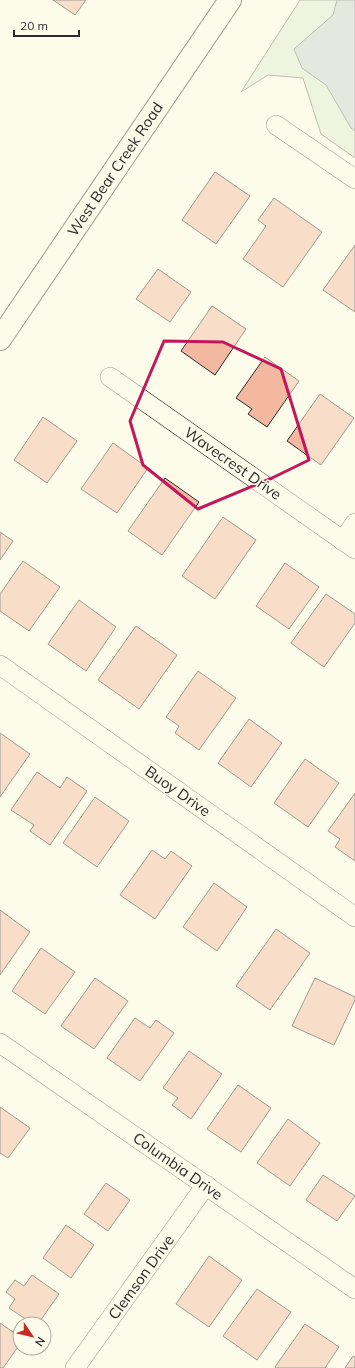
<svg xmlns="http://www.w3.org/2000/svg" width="355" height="1368" font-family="Mulish,sans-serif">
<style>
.green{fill:#deebd1;stroke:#74746e}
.water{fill:#c7d0d0;stroke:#74746e}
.building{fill:#f2b8a0;stroke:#2b2b2b}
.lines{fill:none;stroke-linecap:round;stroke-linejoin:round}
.minor-casing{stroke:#2b2b2b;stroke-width:20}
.secondary-casing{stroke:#2b2b2b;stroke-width:24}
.minor{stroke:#fdfbea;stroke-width:19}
.secondary{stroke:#fdfbea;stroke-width:22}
.marked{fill:none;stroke:#c2185b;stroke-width:3;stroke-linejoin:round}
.labels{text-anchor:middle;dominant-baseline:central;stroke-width:3;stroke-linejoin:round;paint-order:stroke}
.street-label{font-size:15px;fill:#2b2b2b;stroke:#fdfbea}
</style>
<rect width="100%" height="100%" fill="#fdfbea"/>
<polygon class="green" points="300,0 355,0 355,158 321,134 303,78 268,75 241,92"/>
<polygon class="water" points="337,0 355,0 355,131 351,128 326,85 302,68 294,49 333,15"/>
<g class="building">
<polygon points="53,0 86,0 75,15"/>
<polygon points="215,172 250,196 216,244 182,220"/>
<polygon points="274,198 322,232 283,287 243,259 266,226 258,220"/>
<polygon points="355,245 355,312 323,290"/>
<polygon points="158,269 191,292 170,322 136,299"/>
<polygon points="212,306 246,329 215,375 181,351"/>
<polygon points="265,357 299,381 267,427 248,414 252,409 236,398"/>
<polygon points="320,394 354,418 321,465 287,441"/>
<polygon points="43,417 77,441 47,483 14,460"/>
<polygon points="113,443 148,468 117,513 81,489"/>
<polygon points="165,478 199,502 162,555 128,531"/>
<polygon points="223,517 256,540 215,599 182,576"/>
<polygon points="0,532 13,541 0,560"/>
<polygon points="23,561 60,587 29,631 0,611 0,594"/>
<polygon points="285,563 319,587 289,629 256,606"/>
<polygon points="326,594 355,614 355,623 324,667 291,643"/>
<polygon points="79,600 116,627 86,671 48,644"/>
<polygon points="136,626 177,655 139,709 98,680"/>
<polygon points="198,671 236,698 199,750 175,733 179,726 166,717"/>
<polygon points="249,719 282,743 251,787 218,763"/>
<polygon points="0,733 30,754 0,797"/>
<polygon points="305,759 339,783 308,827 274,803"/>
<polygon points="37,772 60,788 67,777 87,791 50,845 30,831 34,825 11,810"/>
<polygon points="355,793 355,861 335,847 340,839 328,831"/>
<polygon points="95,797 129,821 97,867 63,843"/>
<polygon points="152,850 165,859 171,851 192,866 155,919 120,895"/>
<polygon points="214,883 247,907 217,951 183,927"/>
<polygon points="0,910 30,932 0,975"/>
<polygon points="276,929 310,953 270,1010 236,986"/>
<polygon points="41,948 75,972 45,1014 12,991"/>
<polygon points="95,978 128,1001 94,1049 61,1026"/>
<polygon points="315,978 355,997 355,1000 334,1045 292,1026"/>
<polygon points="135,1018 150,1028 156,1020 174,1033 140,1081 107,1058"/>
<polygon points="189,1051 222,1074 191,1119 172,1105 178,1098 163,1088"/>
<polygon points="238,1085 271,1108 241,1152 207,1129"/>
<polygon points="0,1107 30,1128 8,1158 0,1153"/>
<polygon points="288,1119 320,1143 290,1186 257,1163"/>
<polygon points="323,1175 355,1196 337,1221 306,1200"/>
<polygon points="106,1183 130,1200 108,1231 84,1214"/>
<polygon points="66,1225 94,1245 71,1278 43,1258"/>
<polygon points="209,1256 242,1280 209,1327 176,1304"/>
<polygon points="32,1275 59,1294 38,1324 33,1324 9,1308 15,1299 6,1292 15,1280 24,1286"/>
<polygon points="257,1289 291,1312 257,1360 223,1336"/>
<polygon points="0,1323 20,1337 20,1344 3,1368 0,1368"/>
<polygon points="305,1324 339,1347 325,1368 277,1368 275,1367"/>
<polygon points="353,1356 355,1357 355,1368 345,1368"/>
</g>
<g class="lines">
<g class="minor-casing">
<g id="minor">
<polyline points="276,125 355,179"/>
<polyline points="110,377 355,549"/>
<polyline points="343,541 355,523"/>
<polyline points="0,665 355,917"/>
<polyline points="0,1043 355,1289"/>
<polyline points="75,1368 206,1185"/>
</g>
</g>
<g class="secondary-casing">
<polyline id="secondary" points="0,339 230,0"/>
</g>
<use href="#minor" class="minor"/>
<use href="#secondary" class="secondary"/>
</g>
<path d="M0 0H355V1368H0ZM164,341L223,342L281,369L309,460L272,478L198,509L143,465L130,421Z" fill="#fdfbea" fill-opacity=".55" fill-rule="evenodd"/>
<path class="marked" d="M164,341L223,342L281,369L309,460L272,478L198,509L143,465L130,421Z"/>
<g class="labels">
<g class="street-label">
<text transform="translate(115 169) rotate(-56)">West Bear Creek Road</text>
<text transform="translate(233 463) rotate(35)">Wavecrest Drive</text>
<text transform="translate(178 791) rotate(35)">Buoy Drive</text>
<text transform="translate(178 1166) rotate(35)">Columbia Drive</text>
<text transform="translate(141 1277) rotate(-54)">Clemson Drive</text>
</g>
</g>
<g transform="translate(32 1336) rotate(125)"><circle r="19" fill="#fdfbea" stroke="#a9a89e"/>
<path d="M0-3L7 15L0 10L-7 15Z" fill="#c62828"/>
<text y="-6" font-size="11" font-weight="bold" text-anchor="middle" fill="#2b2b2b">N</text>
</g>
<path d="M14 30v6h65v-6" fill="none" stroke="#2b2b2b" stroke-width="2"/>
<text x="20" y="30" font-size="12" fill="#2b2b2b" stroke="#fdfbea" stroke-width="3" paint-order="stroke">20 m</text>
</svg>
